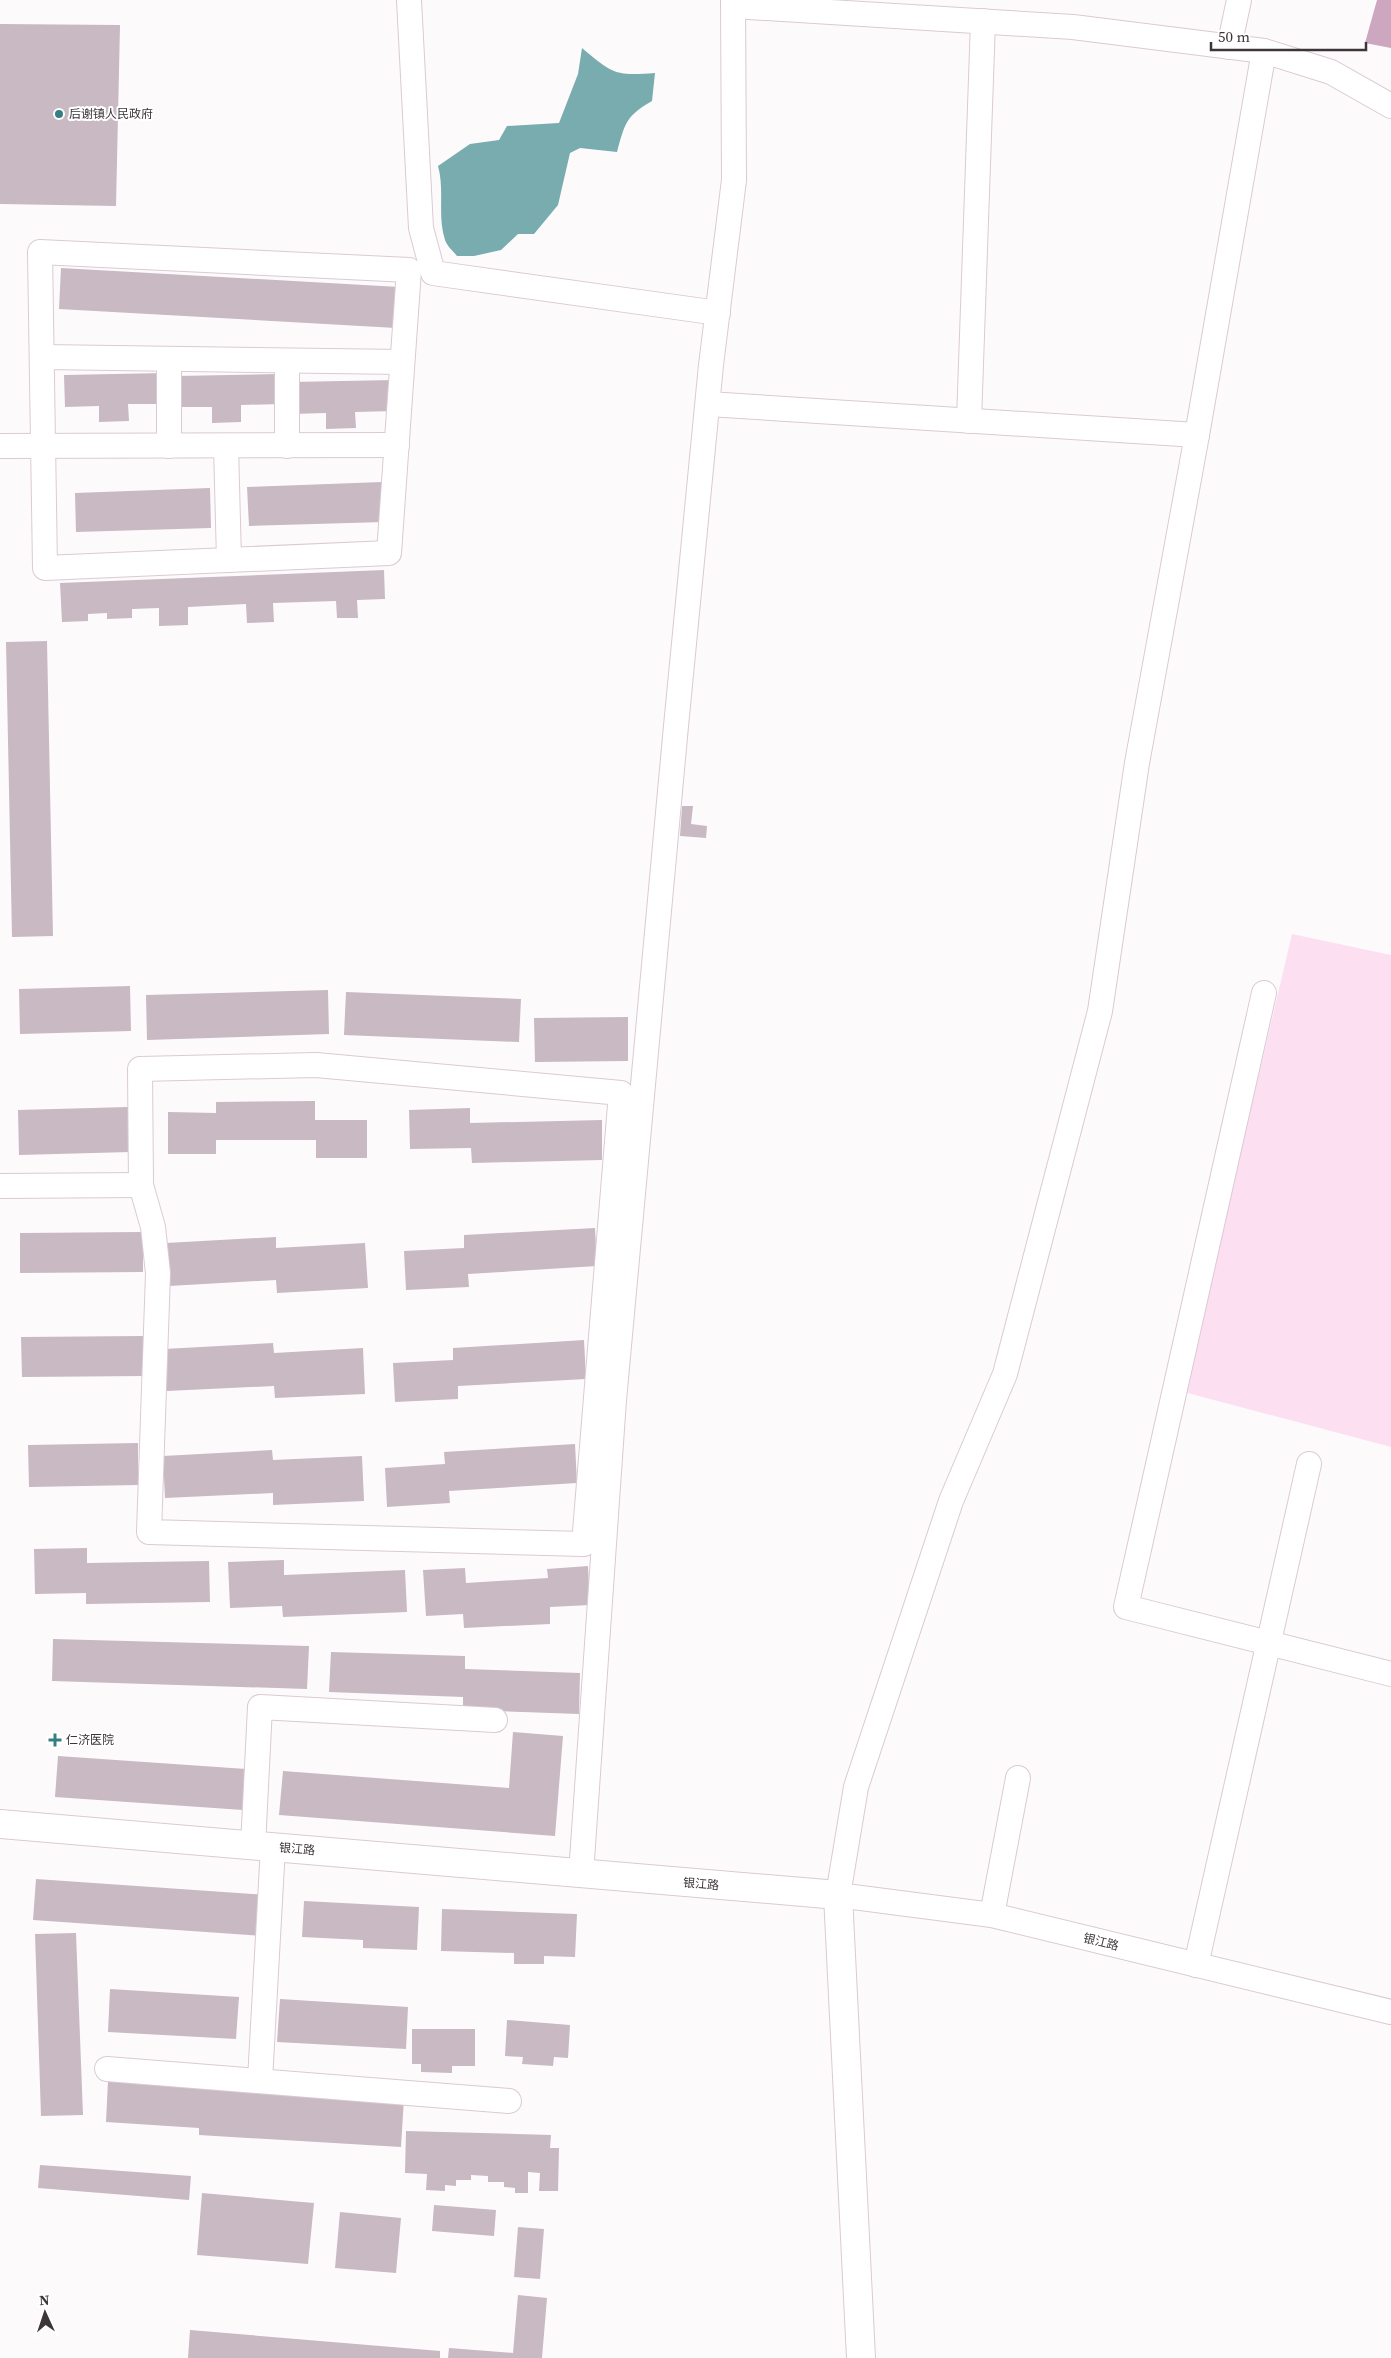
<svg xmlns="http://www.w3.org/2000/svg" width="1391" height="2358" font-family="'Source Serif 4','Noto Sans SC',serif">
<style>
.green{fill:#fddff2}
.forest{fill:#cda7bf}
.water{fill:#79acae}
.building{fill:#c8b9c2}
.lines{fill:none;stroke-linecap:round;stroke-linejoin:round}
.minor-casing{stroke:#dacad4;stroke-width:26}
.tertiary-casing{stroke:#dacad4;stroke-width:30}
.minor{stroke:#fff;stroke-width:24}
.tertiary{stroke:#fff;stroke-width:28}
.poi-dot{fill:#357e81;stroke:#fff;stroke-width:2}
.labels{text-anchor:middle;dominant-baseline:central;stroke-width:4;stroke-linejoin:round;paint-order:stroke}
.poi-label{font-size:12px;fill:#3c3539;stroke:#fff;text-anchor:start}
.street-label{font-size:12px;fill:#3c3539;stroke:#fff}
</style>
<rect width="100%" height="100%" fill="#fdfafc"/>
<polygon class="green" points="1292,934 1391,955 1391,1447 1184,1392"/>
<polygon class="forest" points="1377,0 1391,0 1391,48 1365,43"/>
<path class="water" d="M582,48C613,74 615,76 655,73L652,101C626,116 625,123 617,152L580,148L570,153L558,205L534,234H518L501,250L474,256H457C453,251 447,246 445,240C437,215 445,191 438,166L470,144L499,140L507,126L559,123L578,74Z"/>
<g class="building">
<polygon points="0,24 120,25 116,206 0,204"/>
<polygon points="61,268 399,287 396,328 59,309"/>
<polygon points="166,373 167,404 128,404 129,421 99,422 99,406 65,407 64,375"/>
<polygon points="279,374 280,404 241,405 241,422 212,423 212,407 178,407 177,376"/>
<polygon points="394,380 394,411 355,412 356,428 326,429 326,413 292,414 291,382"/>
<polygon points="382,482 384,522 249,526 247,487"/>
<polygon points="210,488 211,528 76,532 75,493"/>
<polygon points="384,570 385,599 357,600 358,618 337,618 336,601 273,603 274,622 247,623 246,604 188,607 188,625 159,626 159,608 132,609 132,618 107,619 107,613 88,614 88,621 62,622 60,583"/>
<polygon points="47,641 53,936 12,937 6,642"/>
<polygon points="682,806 693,806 691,824 707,826 706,838 680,836"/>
<polygon points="130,986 131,1031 20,1034 19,989"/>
<polygon points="328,990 329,1034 147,1040 146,995"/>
<polygon points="346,992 521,999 519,1042 344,1035"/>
<polygon points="628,1017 628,1061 535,1062 534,1018"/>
<polygon points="315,1101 315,1120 367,1120 367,1158 316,1158 316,1140 216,1140 216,1154 168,1154 168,1112 216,1113 216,1102"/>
<polygon points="128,1107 130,1152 19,1155 18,1110"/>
<polygon points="470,1108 470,1123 602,1120 602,1160 472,1163 471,1148 410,1149 409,1110"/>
<polygon points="595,1228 597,1266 468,1274 469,1287 406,1290 404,1251 464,1248 464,1235"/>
<polygon points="143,1232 143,1272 20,1273 20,1233"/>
<polygon points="276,1237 276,1248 365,1243 368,1288 277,1293 276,1280 169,1286 166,1243"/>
<polygon points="144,1336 145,1376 22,1377 21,1337"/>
<polygon points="584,1340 586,1379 458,1386 458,1399 395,1402 393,1363 453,1360 453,1348"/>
<polygon points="273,1343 274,1353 363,1348 365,1394 275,1398 274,1386 167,1391 164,1349"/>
<polygon points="138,1443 138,1485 29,1487 28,1445"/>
<polygon points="575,1444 577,1483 449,1491 450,1503 387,1507 385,1468 445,1464 444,1452"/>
<polygon points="272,1450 273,1460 362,1456 364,1501 273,1505 273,1493 165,1498 163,1456"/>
<polygon points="87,1548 87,1563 209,1561 210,1602 86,1604 86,1593 35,1594 34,1549"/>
<polygon points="284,1560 284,1575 405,1570 407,1612 283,1617 282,1606 230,1608 228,1562"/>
<polygon points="588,1566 590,1605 550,1607 550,1624 464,1628 463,1614 426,1616 423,1570 465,1568 466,1583 548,1578 547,1569"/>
<polygon points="53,1639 309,1646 307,1689 52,1681"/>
<polygon points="331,1652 465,1656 465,1669 580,1673 579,1714 463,1710 463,1697 329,1692"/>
<polygon points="513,1732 563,1736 555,1836 279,1815 283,1771 509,1788"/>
<polygon points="58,1756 246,1769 243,1810 55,1797"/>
<polygon points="36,1879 267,1895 264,1936 33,1920"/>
<polygon points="304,1901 419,1907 417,1950 363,1948 363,1940 302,1937"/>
<polygon points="442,1909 577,1914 575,1957 544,1956 544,1964 514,1964 514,1953 441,1951"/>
<polygon points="76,1933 83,2115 41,2116 35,1934"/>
<polygon points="110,1989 239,1997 236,2039 108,2032"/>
<polygon points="280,1999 408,2007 406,2049 277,2042"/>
<polygon points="507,2020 570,2025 568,2058 554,2057 553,2066 522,2064 523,2057 505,2056"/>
<polygon points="412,2029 475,2029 475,2066 452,2066 452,2073 421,2072 421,2064 412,2064"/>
<polygon points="108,2081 404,2098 401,2147 199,2135 199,2128 106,2122"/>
<polygon points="406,2131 551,2135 550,2148 559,2148 558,2191 539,2191 540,2173 528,2172 528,2193 515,2193 515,2188 504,2187 504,2182 488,2182 488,2176 471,2175 471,2180 456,2180 456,2186 445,2185 445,2191 426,2190 427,2174 405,2173"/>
<polygon points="40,2165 191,2176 189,2200 38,2188"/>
<polygon points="202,2193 314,2203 308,2264 197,2255"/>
<polygon points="434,2205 496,2210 494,2236 432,2231"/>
<polygon points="340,2212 401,2218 396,2273 335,2268"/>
<polygon points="518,2227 544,2229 540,2279 514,2277"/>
<polygon points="518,2295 547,2298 542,2358 448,2358 449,2348 513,2353"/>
<polygon points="190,2330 440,2351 440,2358 188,2358"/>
</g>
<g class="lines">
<g class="minor-casing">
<g id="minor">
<polyline points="409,0 421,228 433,273 718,313"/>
<polyline points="733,6 1073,27 1264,51 1331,72 1391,106"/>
<polyline points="1229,47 1239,0"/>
<polygon points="40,252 409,270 389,553 45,568"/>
<polyline points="43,357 402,362"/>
<polyline points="287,361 287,446"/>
<polyline points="708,404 1197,435 1137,763 1100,1011 1005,1374 951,1501 856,1787 838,1895 992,1915 1391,2012"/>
<polyline points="969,421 983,21"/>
<polyline points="1197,435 1264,51"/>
<polyline points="0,446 397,445"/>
<polyline points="169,446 169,359"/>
<polyline points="226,446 229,560"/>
<polyline points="1264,993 1126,1607 1391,1674"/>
<polygon points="316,1065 621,1093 584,1544 149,1532 158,1273 153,1227 141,1185 140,1069"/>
<polyline points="0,1186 141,1185"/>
<polyline points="253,1846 260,1707 495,1720"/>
<polyline points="581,1874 614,1400 676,726 711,365 734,180 733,0"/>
<polyline points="992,1915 1018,1778"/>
<polyline points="1196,1965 1309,1464"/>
<polyline points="107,2069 509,2101"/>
<polyline points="260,2080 273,1847"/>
</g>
</g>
<g class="tertiary-casing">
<polyline id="tertiary" points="0,1824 838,1895 861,2358"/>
</g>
<use href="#minor" class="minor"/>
<use href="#tertiary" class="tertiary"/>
</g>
<g class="poi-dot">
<circle cx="59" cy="114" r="5"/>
<path d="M52.5 1732.5h5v5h5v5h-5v5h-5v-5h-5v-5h5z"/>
</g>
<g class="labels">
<g class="poi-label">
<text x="69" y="114">后谢镇人民政府</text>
<text x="66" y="1740">仁济医院</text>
</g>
<g class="street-label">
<text transform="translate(297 1849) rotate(5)">银江路</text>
<text transform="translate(701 1884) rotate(5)">银江路</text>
<text transform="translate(1101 1942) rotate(14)">银江路</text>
</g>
</g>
<g transform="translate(45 2313) rotate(357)" stroke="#ffffff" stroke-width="4" paint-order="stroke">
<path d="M0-4L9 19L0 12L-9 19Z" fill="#3c3539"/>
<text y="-8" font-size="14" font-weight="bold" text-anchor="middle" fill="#3c3539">N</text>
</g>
<path d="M1211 42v8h155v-8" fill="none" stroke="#3c3539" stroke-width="2.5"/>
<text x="1218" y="42" font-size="15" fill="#3c3539" stroke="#ffffff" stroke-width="4" paint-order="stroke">50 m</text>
</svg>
